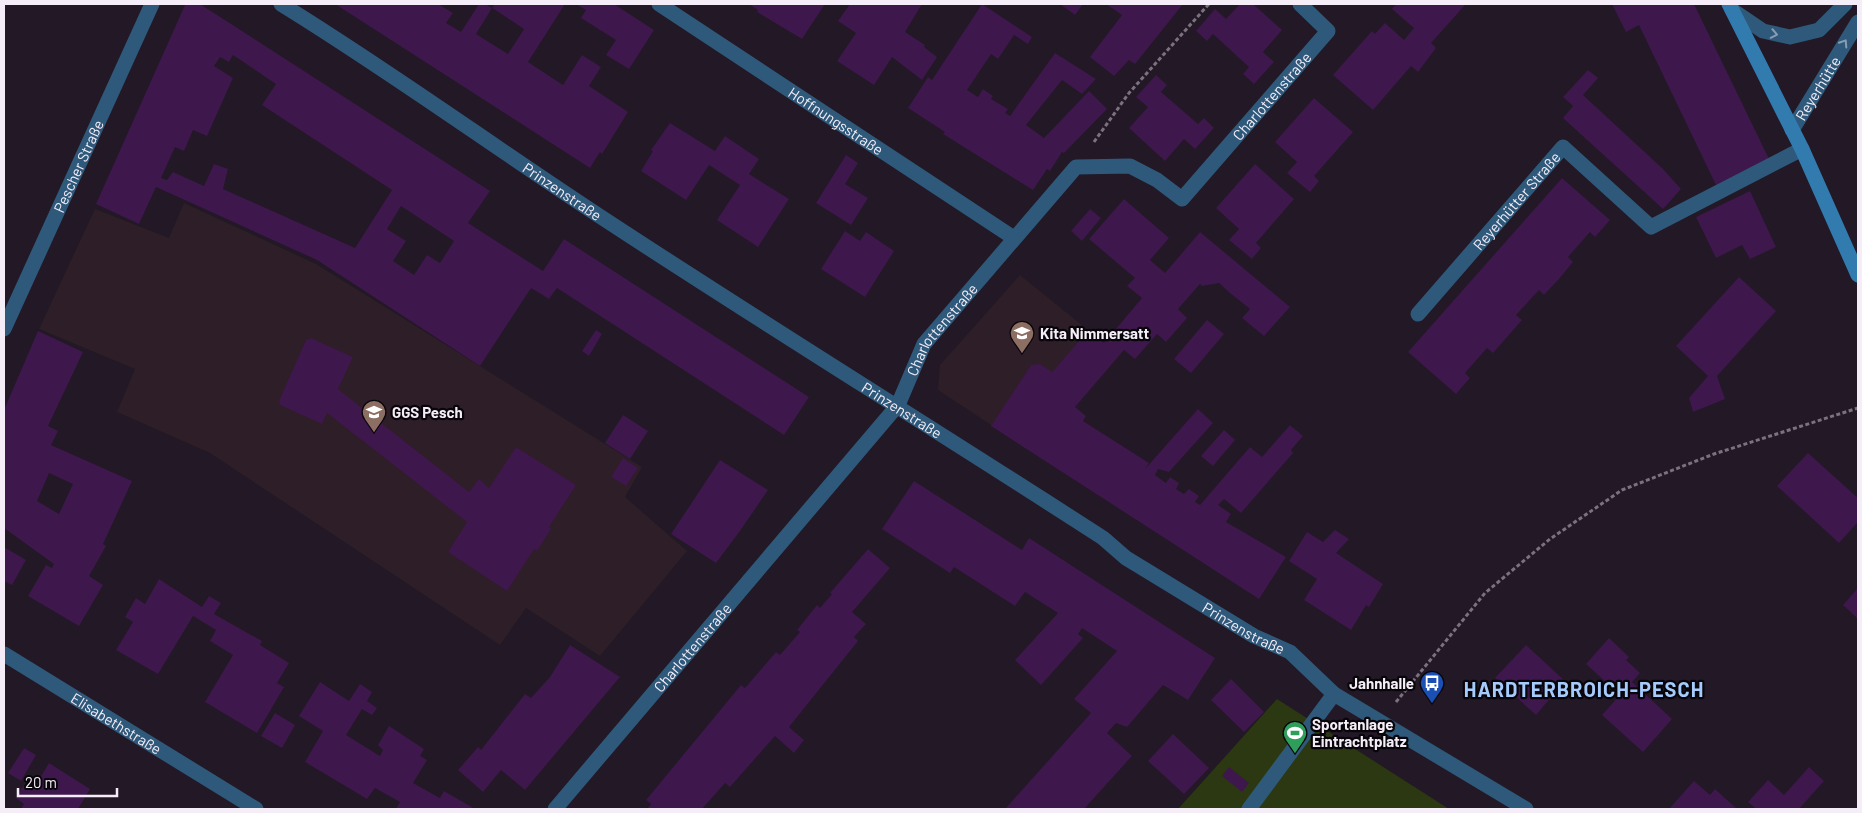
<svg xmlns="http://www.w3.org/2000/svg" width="1862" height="813" font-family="Barlow,sans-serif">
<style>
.education{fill:#2e1e27}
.green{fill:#2c3811}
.building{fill:#3e174c;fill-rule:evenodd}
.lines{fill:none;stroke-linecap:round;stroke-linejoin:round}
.path{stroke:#7b727e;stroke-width:3;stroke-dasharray:4 2.5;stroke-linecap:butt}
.lane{stroke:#2e597a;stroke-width:15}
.street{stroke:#2e597a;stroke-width:15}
.secondary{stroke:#327baf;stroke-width:15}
.oneway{stroke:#889cb3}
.labels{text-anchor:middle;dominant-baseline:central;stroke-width:4.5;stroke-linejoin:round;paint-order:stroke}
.street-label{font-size:15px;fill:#f5eef8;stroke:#09060b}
.poi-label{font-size:15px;font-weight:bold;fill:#f5eef8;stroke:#09060b;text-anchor:start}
.district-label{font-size:20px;font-weight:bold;letter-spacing:1px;fill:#a5cbfc;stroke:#09060b}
</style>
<rect width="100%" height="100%" fill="#221826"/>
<g class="education">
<polygon points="184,203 316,264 642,467 625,497 687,551 600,656 526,608 500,645 210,453 117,412 135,369 39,329 95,209 169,238"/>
<polygon points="1020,275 1104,343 1023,446 938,390 940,365"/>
</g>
<polygon class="green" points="1277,699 1449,809 1178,809"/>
<g class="building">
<path d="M192,4H200L490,191L468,223L543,271L564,239L809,397L784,435L557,288L549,299L531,288L480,366L317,260L156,187L139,224L96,204L185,5ZM233,55L276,84L262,105L392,190L355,248L223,189L228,169L214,164L204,186L173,172L167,180L161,178L175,147L184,151L193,130L207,136L233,78L214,66L220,57L229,62ZM401,206L454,241L440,263L427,255L414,275L393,261L406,241L387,229Z"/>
<polygon points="335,4 438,4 453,13 446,23 461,32 479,4 485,4 492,8 476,34 508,54 524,29 492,8 495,4 565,4 528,62 563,85 582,55 601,67 589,86 628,112 602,154 600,152 590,168"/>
<polygon points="576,4 614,4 654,30 629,69 606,55 616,40 581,18 586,10"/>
<polygon points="749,4 825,4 802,39 757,12 758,10"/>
<polygon points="850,4 922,4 905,32 925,45 924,47 937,57 922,80 892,57 874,85 837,61 856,33 838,21"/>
<polygon points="982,4 1032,37 1028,44 1014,35 998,59 991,54 967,90 978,97 983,89 993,96 991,99 1008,109 1005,113 1010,116 1055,53 1096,79 1082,94 1062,80 1026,125 1044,138 1089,91 1107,109 1064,153 1062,152 1050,171 1047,169 1033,190 943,134 945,132 908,108 928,77 932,80"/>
<polygon points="1060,4 1083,4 1075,15"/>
<polygon points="1106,4 1183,4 1135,64 1129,60 1114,76 1090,57 1122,15"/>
<polygon points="1240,4 1253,4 1282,30 1263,52 1274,62 1254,84 1243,74 1249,67 1213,34 1207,41 1196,31 1215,9 1226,19"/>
<polygon points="1396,4 1466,4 1431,43 1436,48 1418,72 1411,66 1373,110 1333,75 1372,31 1375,34 1385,23 1404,40 1414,28 1392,9"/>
<polygon points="1612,4 1694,4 1769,159 1716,185 1639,25 1626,32"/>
<polygon points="1588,70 1598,78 1583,95 1663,169 1681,189 1663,209 1563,118 1573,106 1563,97"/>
<polygon points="1156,75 1167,85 1161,92 1198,124 1204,118 1214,128 1195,149 1184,139 1165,161 1129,128 1148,107 1136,97"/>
<polygon points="1314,98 1353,132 1314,176 1319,181 1310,192 1287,173 1297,162 1275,142"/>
<polygon points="670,123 715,151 725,136 759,159 749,174 789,199 758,247 717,220 740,185 729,178 709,165 686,200 641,171 653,151 651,150"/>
<polygon points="846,155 858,163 845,184 868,198 851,225 816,203"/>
<polygon points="1255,164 1294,199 1256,243 1261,248 1252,259 1229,240 1239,229 1216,208"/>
<polygon points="1562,178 1610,220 1595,237 1590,232 1568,257 1573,262 1559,279 1544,295 1539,290 1516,315 1522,320 1493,353 1487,348 1465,373 1470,378 1456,394 1408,352"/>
<polygon points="1750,191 1776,247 1750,259 1742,245 1716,258 1696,217"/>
<polygon points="1124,199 1169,238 1150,260 1165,273 1200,232 1290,307 1264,336 1242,318 1250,309 1230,293 1219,283 1202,286 1200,284 1178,309 1187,318 1166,342 1157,334 1135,359 1124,350 1075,407 1086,416 1083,421 1149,463 1145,469 1198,409 1213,423 1169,472 1158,469 1155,475 1166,483 1170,477 1179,483 1176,489 1184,494 1189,489 1199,496 1195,502 1200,505 1250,447 1262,457 1290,425 1303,436 1291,450 1293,453 1241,513 1224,499 1218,505 1231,514 1226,522 1286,557 1259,599 991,426 1031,365 1040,364 1052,372 1088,331 1104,343 1142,298 1127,286 1135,278 1089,239"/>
<polygon points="1090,209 1101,218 1082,241 1071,231"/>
<polygon points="845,231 860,241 866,232 894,251 865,297 821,269"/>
<polygon points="1739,277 1776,311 1717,376 1725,399 1693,412 1689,398 1708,376 1676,346"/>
<polygon points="1207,320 1224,334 1191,373 1174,359"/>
<polygon points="596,330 602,334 589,356 582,351"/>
<path d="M38,331L83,352L48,426L58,431L51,445L132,481L103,544L106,546L89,576L103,585L79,626L28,596L46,565L52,568L54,564L4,528V410ZM49,473L73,484L59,514L37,501Z"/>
<polygon points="311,338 353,357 338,389 469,492 479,479 489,488 516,447 576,485 549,527 551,529 537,551 534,549 507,591 448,552 467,522 327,413 322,424 280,405 279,401 306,340"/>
<polygon points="623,415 648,431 630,459 605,443"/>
<polygon points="1224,430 1235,440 1213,466 1201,456"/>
<polygon points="1808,453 1858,498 1858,522 1839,543 1777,486"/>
<polygon points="623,458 638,468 626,486 611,477"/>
<polygon points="720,460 768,490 740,531 716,563 671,534"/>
<polygon points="914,481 1022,550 1029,538 1215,658 1188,700 1163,685 1127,727 1116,723 1107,733 1132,756 1084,809 1005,809 1091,713 1074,699 1117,651 1082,628 1078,634 1083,638 1041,685 1015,660 1058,613 1025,592 1015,606 954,567 950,573 882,529"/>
<polygon points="1335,530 1349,539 1336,553 1383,584 1369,607 1366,605 1351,630 1304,600 1317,579 1289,561 1307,532 1323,542"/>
<polygon points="4,547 26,560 12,585 4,581"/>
<polygon points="868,549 890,568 852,612 866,624 854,637 858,641 789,727 804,740 794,753 775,736 730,787 725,783 702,809 647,809 651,804 646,800 741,685 745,688 776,652 780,655 800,632 797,630 817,605 820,608 832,594 830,593"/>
<polygon points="159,579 202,607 209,596 221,603 214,614 262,641 260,645 289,663 277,683 284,687 257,733 205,702 233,655 210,641 216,630 193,616 158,674 116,650 133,622 125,617 136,598 145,604"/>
<polygon points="1858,588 1858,619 1843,605"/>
<polygon points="1609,638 1629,657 1626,660 1640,673 1632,682 1672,719 1643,752 1602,715 1620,695 1586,664"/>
<polygon points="570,645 620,677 525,790 501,770 483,792 458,770 478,747 481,750 525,694 531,698 550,677"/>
<polygon points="1526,645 1565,681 1536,715 1495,678"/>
<polygon points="1231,679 1264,712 1244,732 1211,700"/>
<polygon points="320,682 349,701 360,684 372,692 367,701 377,708 372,715 362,709 346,735 380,756 383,750 378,745 389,726 424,749 420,756 427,760 413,783 440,798 444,791 475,809 396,809 400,802 375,788 367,799 305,762 323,731 299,716"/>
<polygon points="275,713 295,725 282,748 261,736"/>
<polygon points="1173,734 1209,768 1184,794 1148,761"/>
<polygon points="24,748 36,755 21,781 8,773"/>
<polygon points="49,763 90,789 78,809 21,809 24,804 16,798 23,786 32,791"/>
<polygon points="1229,767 1249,783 1242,792 1222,776"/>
<polygon points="1809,767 1824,781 1799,809 1756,809 1748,802 1768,780 1784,795"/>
<polygon points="1694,781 1710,795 1715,789 1737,809 1669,809"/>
</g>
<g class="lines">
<g class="path">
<polyline points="1094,142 1129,93 1209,4"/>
<polyline points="1396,702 1485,593 1550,539 1622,490 1714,454 1858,408"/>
</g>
<g class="lane">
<path id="s1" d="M1418,314L1563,147L1651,227L1802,149"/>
<polyline points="1249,809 1334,694"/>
</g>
<g class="street">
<path id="s2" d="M281,4C390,71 494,147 601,217C767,326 936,430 1103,538L1126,558L1254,636L1290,652L1334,694L1526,809"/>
<path id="s3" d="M659,4L1014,238"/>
<polyline points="1732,10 1763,31 1790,37 1819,30 1845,4"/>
<path id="s4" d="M1792,130L1858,22"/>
<path id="s5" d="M4,329L152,4"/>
<path id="s6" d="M4,654L256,809"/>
<path id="s7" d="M555,809L898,405L924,344L1076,167L1130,166L1157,180L1182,199L1328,31L1300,4"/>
</g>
<polyline class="secondary" points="1729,4 1802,149 1858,275"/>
</g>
<defs><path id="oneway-chevron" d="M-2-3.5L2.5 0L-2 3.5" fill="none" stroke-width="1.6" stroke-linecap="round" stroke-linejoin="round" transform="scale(1.25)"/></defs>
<g class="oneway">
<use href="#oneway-chevron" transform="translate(1774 34) rotate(11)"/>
<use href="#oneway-chevron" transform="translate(1844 43) rotate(-57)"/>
</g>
<defs>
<g id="school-pin" transform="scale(1.25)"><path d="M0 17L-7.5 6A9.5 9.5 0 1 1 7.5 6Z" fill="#8d6e63" stroke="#09060b"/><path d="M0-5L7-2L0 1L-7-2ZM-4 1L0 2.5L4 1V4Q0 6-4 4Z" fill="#fff"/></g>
<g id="bus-pin" transform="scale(1.25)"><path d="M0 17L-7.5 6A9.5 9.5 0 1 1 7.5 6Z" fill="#1a4fb4" stroke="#09060b"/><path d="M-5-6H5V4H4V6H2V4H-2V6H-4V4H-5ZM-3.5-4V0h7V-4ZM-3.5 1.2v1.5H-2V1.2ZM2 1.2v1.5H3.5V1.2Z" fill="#fff"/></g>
<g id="stadium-pin" transform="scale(1.25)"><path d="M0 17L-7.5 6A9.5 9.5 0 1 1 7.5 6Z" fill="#2e9e5b" stroke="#09060b"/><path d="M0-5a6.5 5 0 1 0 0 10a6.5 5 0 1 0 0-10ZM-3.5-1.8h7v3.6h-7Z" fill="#fff"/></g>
</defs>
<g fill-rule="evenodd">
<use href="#school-pin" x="1022" y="333"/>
<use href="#school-pin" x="374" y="412"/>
<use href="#bus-pin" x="1432" y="683"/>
<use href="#stadium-pin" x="1295" y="733"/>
</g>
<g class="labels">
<g class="street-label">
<text stroke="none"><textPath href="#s4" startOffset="49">Reyerhütte</textPath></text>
<text stroke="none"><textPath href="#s7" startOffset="1082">Charlottenstraße</textPath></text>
<text stroke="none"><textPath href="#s3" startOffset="212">Hoffnungsstraße</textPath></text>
<text stroke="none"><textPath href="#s5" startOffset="179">Pescher Straße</textPath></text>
<text stroke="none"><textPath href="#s2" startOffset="338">Prinzenstraße</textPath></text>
<text stroke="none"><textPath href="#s1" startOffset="150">Reyerhütter Straße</textPath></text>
<text stroke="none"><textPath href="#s7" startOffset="618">Charlottenstraße</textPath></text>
<text stroke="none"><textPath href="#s2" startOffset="742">Prinzenstraße</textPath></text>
<text stroke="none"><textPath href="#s2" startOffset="1148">Prinzenstraße</textPath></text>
<text stroke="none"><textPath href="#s7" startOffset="212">Charlottenstraße</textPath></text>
<text stroke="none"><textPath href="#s6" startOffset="132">Elisabethstraße</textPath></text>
</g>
<g class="poi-label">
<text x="1040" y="333">Kita Nimmersatt</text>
<text x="392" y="412">GGS Pesch</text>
<text x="1414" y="683" text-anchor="end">Jahnhalle</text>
<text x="1312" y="724">Sportanlage<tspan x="1312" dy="17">Eintrachtplatz</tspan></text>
</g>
<g class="district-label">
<text x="1584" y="689">HARDTERBROICH-PESCH</text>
</g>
</g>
<rect width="1862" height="813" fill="none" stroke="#f5eef8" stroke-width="10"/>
<path d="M18 788v8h99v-8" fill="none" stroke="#f5eef8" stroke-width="2.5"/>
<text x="25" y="788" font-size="15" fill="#f5eef8" stroke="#09060b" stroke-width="4" paint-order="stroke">20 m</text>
</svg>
